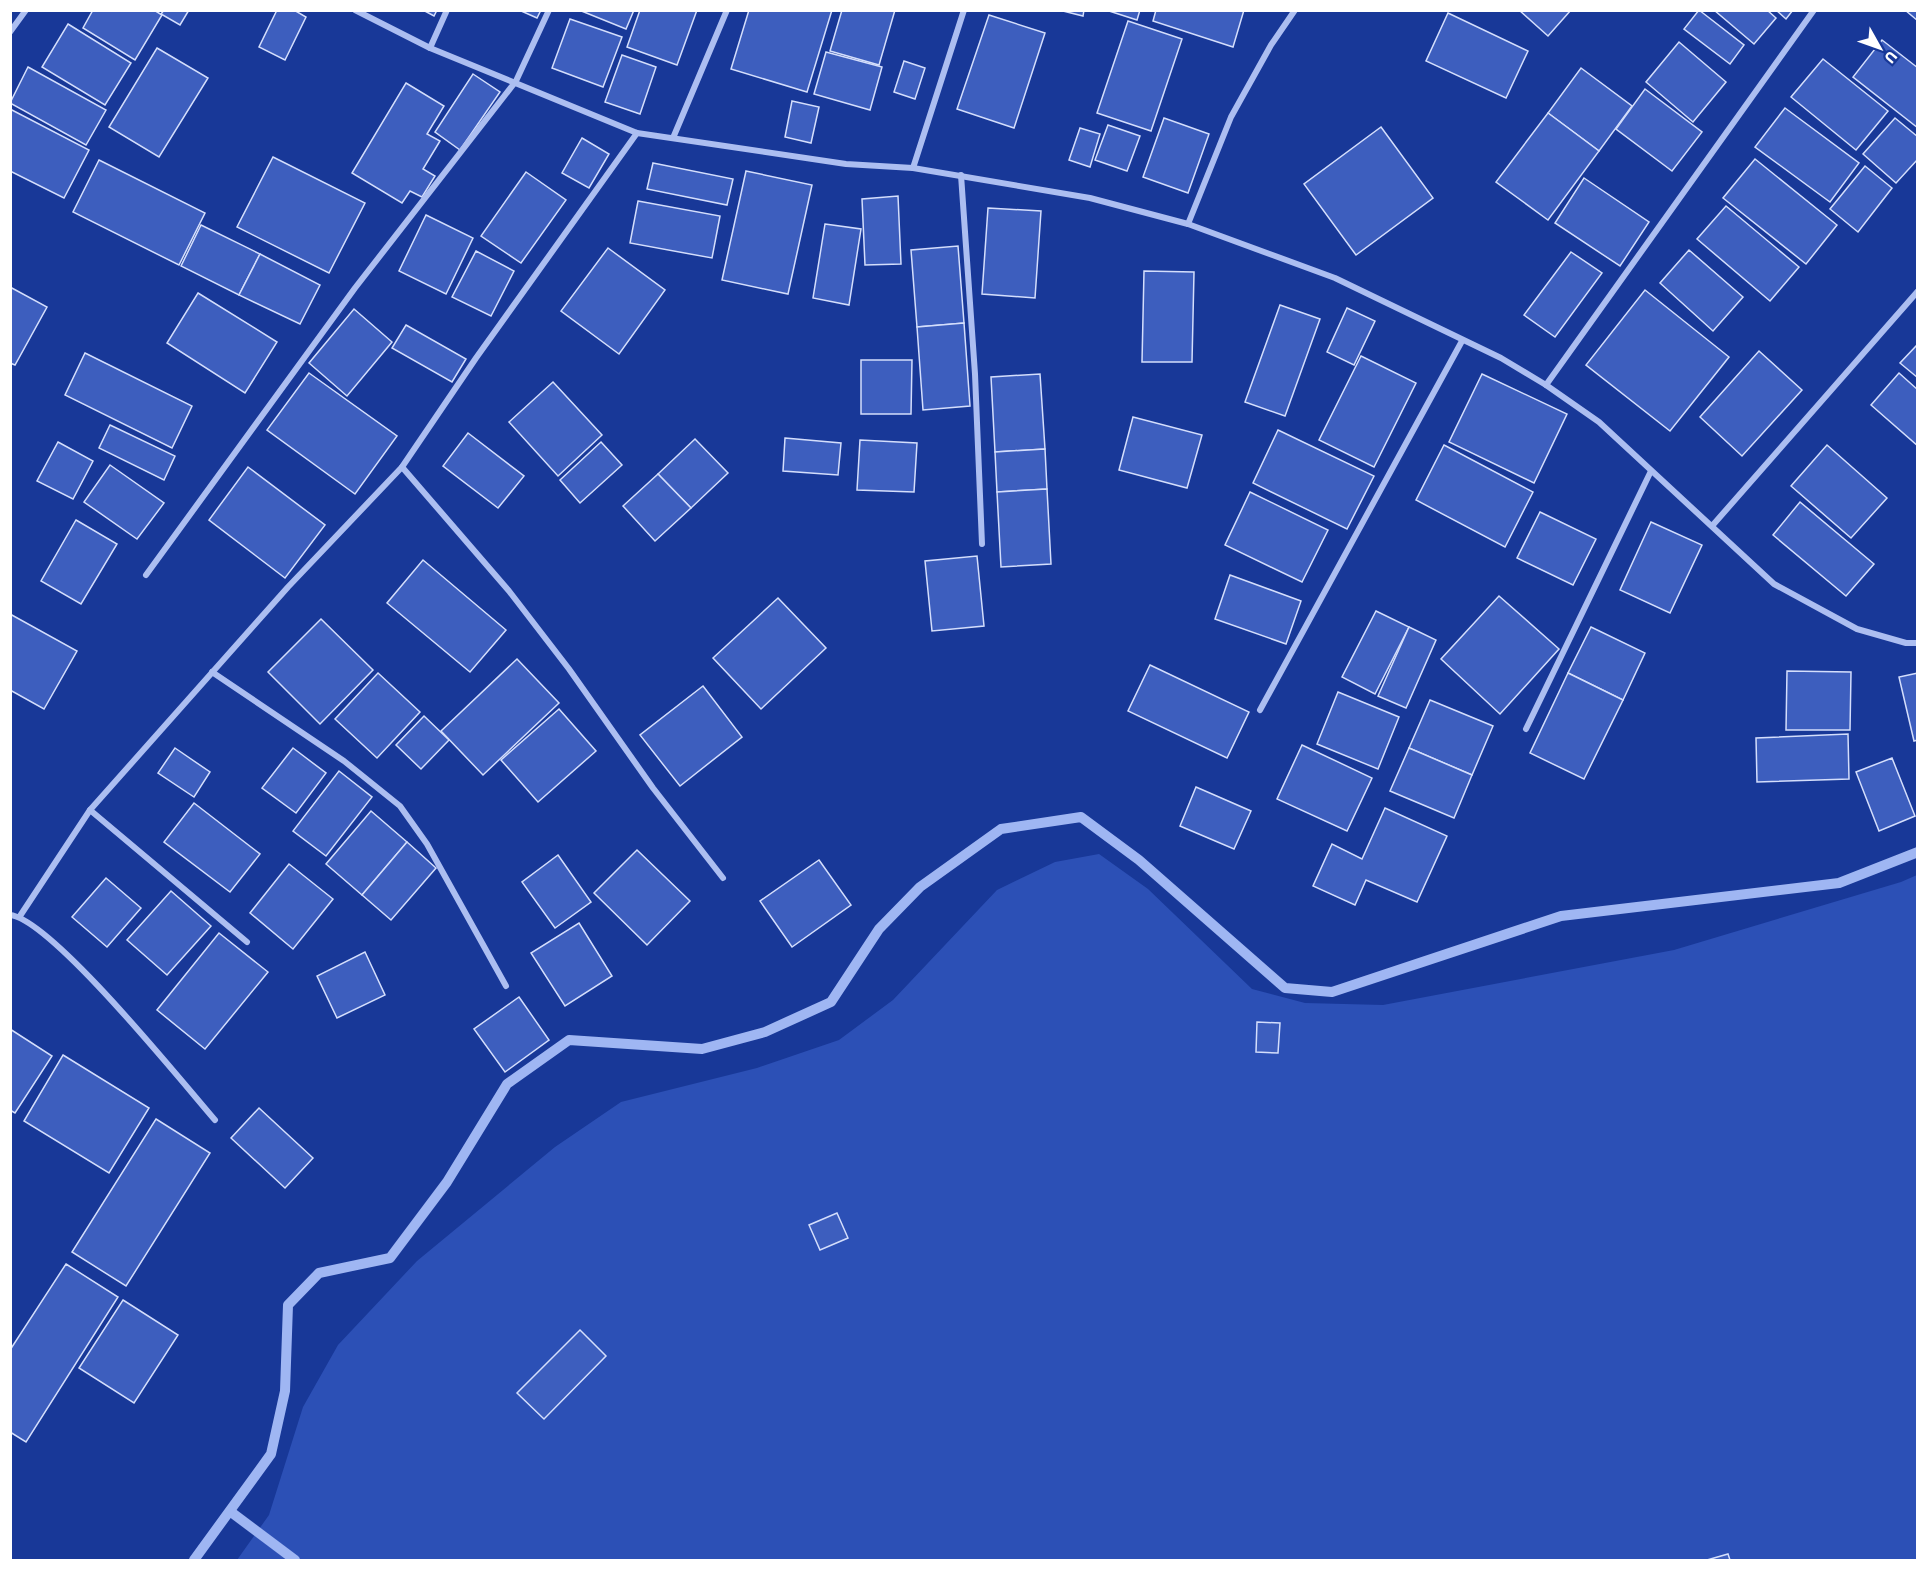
<svg xmlns="http://www.w3.org/2000/svg" width="1928" height="1571" font-family="'Source Sans 3',sans-serif">
<style>
.green{fill:#2c50b6}
.lines{fill:none;stroke-linecap:round;stroke-linejoin:round}
.stream{stroke:#9fb6f3;stroke-width:10}
.building{fill:#3d5ebe;stroke:#d4defc;stroke-width:1.5}
.street{stroke:#acbef1;stroke-width:6}
</style>
<rect width="100%" height="100%" fill="#183898"/>
<polygon class="green" points="1099,854 1148,889 1252,989 1305,1003 1383,1005 1674,950 1901,882 1917,875 1917,1560 237,1560 269,1515 303,1407 338,1345 417,1261 555,1147 621,1102 757,1068 839,1040 893,1000 997,890 1055,862"/>
<g class="lines">
<g class="stream">
<polyline points="231,1512 295,1560"/>
<polyline points="194,1560 271,1454 285,1391 288,1305 319,1273 390,1258 447,1182 507,1084 569,1040 702,1049 765,1032 831,1002 879,929 920,887 1001,829 1081,817 1139,860 1285,988 1332,992 1561,916 1839,883 1918,852"/>
</g>
</g>
<g class="building">
<polygon points="93,10 154,10 162,15 135,60 83,28"/>
<polygon points="164,10 189,10 180,25 161,14"/>
<polygon points="277,10 294,10 306,17 285,60 259,47"/>
<polygon points="423,10 437,10 434,16"/>
<polygon points="519,10 541,10 537,18"/>
<polygon points="579,10 634,10 626,29"/>
<polygon points="640,10 697,10 677,65 627,47"/>
<polygon points="749,10 832,10 807,92 731,69"/>
<polygon points="842,10 895,10 879,65 830,51"/>
<polygon points="1059,10 1084,10 1083,16"/>
<polygon points="1106,10 1140,10 1137,20"/>
<polygon points="1156,10 1244,10 1233,47 1153,21"/>
<polygon points="1519,10 1571,10 1548,36"/>
<polygon points="1699,10 1744,45 1730,64 1684,29"/>
<polygon points="1714,10 1767,10 1776,18 1754,44"/>
<polygon points="1776,10 1793,10 1786,19"/>
<polygon points="1905,10 1918,10 1918,21"/>
<polygon points="1448,13 1528,51 1506,98 1426,61"/>
<polygon points="989,15 1045,33 1014,128 957,109"/>
<polygon points="570,19 622,37 603,87 552,68"/>
<polygon points="1128,21 1182,39 1151,131 1097,113"/>
<polygon points="68,24 131,63 105,105 42,67"/>
<polygon points="1882,40 1918,68 1918,128 1853,77"/>
<polygon points="1679,42 1726,82 1693,122 1646,82"/>
<polygon points="157,48 208,78 159,157 109,127"/>
<polygon points="826,52 882,67 870,110 814,94"/>
<polygon points="622,55 656,67 640,114 605,102"/>
<polygon points="1823,59 1888,111 1856,150 1791,97"/>
<polygon points="904,61 925,68 915,99 894,92"/>
<polygon points="28,67 106,110 86,145 10,103"/>
<polygon points="1581,68 1632,106 1599,151 1548,113"/>
<polygon points="473,74 500,92 460,150 435,132"/>
<polygon points="406,83 444,106 427,134 440,141 423,169 435,176 422,197 410,191 402,203 352,173"/>
<polygon points="1645,89 1702,132 1672,171 1616,129"/>
<polygon points="792,101 819,107 811,143 785,137"/>
<polygon points="1785,108 1859,163 1830,202 1755,147"/>
<polygon points="10,109 89,150 64,198 10,171"/>
<polygon points="1548,113 1599,151 1548,220 1496,182"/>
<polygon points="1164,118 1209,134 1188,193 1143,177"/>
<polygon points="1895,118 1918,137 1918,159 1896,183 1863,154"/>
<polygon points="1108,125 1140,136 1127,171 1095,160"/>
<polygon points="1381,127 1433,198 1356,255 1304,184"/>
<polygon points="1080,128 1100,134 1090,167 1069,160"/>
<polygon points="582,138 609,154 589,188 562,173"/>
<polygon points="273,157 365,203 329,273 237,227"/>
<polygon points="1755,159 1837,225 1806,264 1723,198"/>
<polygon points="99,160 205,213 179,265 73,212"/>
<polygon points="653,163 733,179 727,205 647,189"/>
<polygon points="1865,166 1892,188 1858,232 1830,209"/>
<polygon points="746,171 812,185 788,294 722,280"/>
<polygon points="526,172 566,200 521,263 481,236"/>
<polygon points="1584,178 1649,222 1620,266 1555,223"/>
<polygon points="898,196 901,264 865,265 862,199"/>
<polygon points="638,201 720,216 712,258 630,243"/>
<polygon points="1726,206 1799,267 1770,301 1697,239"/>
<polygon points="988,208 1041,211 1035,298 982,294"/>
<polygon points="426,215 473,238 446,294 399,271"/>
<polygon points="825,224 861,229 849,305 813,298"/>
<polygon points="201,225 260,254 239,295 181,266"/>
<polygon points="958,246 964,323 917,327 911,250"/>
<polygon points="608,248 665,290 619,354 561,311"/>
<polygon points="1689,250 1743,297 1713,331 1660,283"/>
<polygon points="476,251 514,271 491,316 452,297"/>
<polygon points="1571,252 1602,273 1555,337 1524,315"/>
<polygon points="260,254 320,285 300,324 239,295"/>
<polygon points="1144,271 1194,272 1192,362 1142,362"/>
<polygon points="10,287 47,307 15,365 10,363"/>
<polygon points="1645,290 1729,357 1670,431 1586,365"/>
<polygon points="198,293 277,342 245,393 167,343"/>
<polygon points="1280,305 1320,319 1285,416 1245,402"/>
<polygon points="1347,308 1375,321 1354,365 1327,352"/>
<polygon points="354,309 392,342 347,396 309,363"/>
<polygon points="964,323 970,406 923,410 917,327"/>
<polygon points="406,325 466,359 452,382 392,348"/>
<polygon points="1918,344 1918,378 1900,363"/>
<polygon points="1759,351 1802,390 1742,456 1700,417"/>
<polygon points="85,353 192,406 172,448 65,395"/>
<polygon points="1361,356 1416,383 1374,467 1319,440"/>
<polygon points="861,360 912,360 911,414 861,414"/>
<polygon points="309,373 397,436 355,494 267,430"/>
<polygon points="1899,373 1918,390 1918,446 1871,405"/>
<polygon points="1040,374 1045,449 995,452 991,377"/>
<polygon points="1482,374 1567,414 1534,483 1449,442"/>
<polygon points="553,382 602,435 558,476 509,422"/>
<polygon points="1133,417 1202,435 1187,488 1119,470"/>
<polygon points="110,425 175,456 164,480 99,448"/>
<polygon points="1278,430 1374,476 1347,529 1253,483"/>
<polygon points="468,433 524,476 498,508 443,466"/>
<polygon points="785,438 841,443 838,475 783,471"/>
<polygon points="695,439 728,473 691,508 658,474"/>
<polygon points="860,440 917,443 914,492 857,490"/>
<polygon points="58,442 93,461 73,499 37,481"/>
<polygon points="601,442 622,465 580,503 560,480"/>
<polygon points="1444,445 1533,492 1505,547 1416,500"/>
<polygon points="1827,445 1887,498 1851,538 1791,486"/>
<polygon points="1045,449 1047,489 997,492 995,452"/>
<polygon points="110,465 164,503 137,539 84,502"/>
<polygon points="248,467 325,525 285,578 209,520"/>
<polygon points="658,474 691,508 655,541 623,506"/>
<polygon points="1047,489 1051,564 1001,567 997,492"/>
<polygon points="1250,492 1328,530 1302,582 1225,545"/>
<polygon points="1800,502 1874,564 1846,596 1773,535"/>
<polygon points="1540,512 1596,539 1573,585 1517,558"/>
<polygon points="76,520 117,544 81,604 41,581"/>
<polygon points="1651,522 1702,545 1670,613 1620,590"/>
<polygon points="977,556 984,626 932,631 925,561"/>
<polygon points="423,560 506,630 470,672 387,603"/>
<polygon points="1230,575 1301,601 1286,644 1215,619"/>
<polygon points="1499,596 1559,649 1500,714 1441,659"/>
<polygon points="778,598 826,648 761,709 713,658"/>
<polygon points="1376,611 1409,627 1375,694 1342,677"/>
<polygon points="10,614 77,651 44,709 10,690"/>
<polygon points="321,619 373,670 320,724 268,672"/>
<polygon points="1409,627 1436,640 1406,708 1378,696"/>
<polygon points="1591,627 1645,653 1623,700 1568,673"/>
<polygon points="517,659 559,703 483,775 441,731"/>
<polygon points="1150,665 1249,712 1227,758 1128,711"/>
<polygon points="1787,671 1851,672 1850,730 1786,730"/>
<polygon points="378,673 420,712 377,758 335,719"/>
<polygon points="1568,673 1623,700 1584,779 1530,753"/>
<polygon points="1918,673 1918,740 1914,741 1899,677"/>
<polygon points="703,686 742,737 680,786 640,735"/>
<polygon points="1338,692 1399,717 1378,769 1317,744"/>
<polygon points="1430,700 1493,726 1472,775 1409,748"/>
<polygon points="559,709 596,751 538,802 501,760"/>
<polygon points="424,716 449,740 421,769 396,745"/>
<polygon points="1848,734 1849,779 1757,782 1756,738"/>
<polygon points="1302,745 1372,778 1347,831 1277,799"/>
<polygon points="175,748 210,772 194,797 158,773"/>
<polygon points="293,748 326,773 296,813 262,788"/>
<polygon points="1409,748 1472,775 1454,818 1390,791"/>
<polygon points="1892,758 1915,816 1879,831 1856,772"/>
<polygon points="339,771 372,797 326,856 293,831"/>
<polygon points="1196,787 1251,811 1234,849 1180,826"/>
<polygon points="194,803 260,854 230,892 164,842"/>
<polygon points="1385,808 1447,836 1417,902 1366,880 1355,905 1313,886 1332,844 1362,859"/>
<polygon points="371,811 407,842 362,895 326,864"/>
<polygon points="407,842 436,868 391,920 362,895"/>
<polygon points="637,850 690,901 647,945 594,893"/>
<polygon points="558,855 591,902 555,928 522,882"/>
<polygon points="819,860 851,905 792,947 760,901"/>
<polygon points="289,864 333,899 293,949 250,913"/>
<polygon points="106,878 141,908 107,947 72,917"/>
<polygon points="171,891 211,926 167,975 127,940"/>
<polygon points="579,923 612,976 565,1006 531,953"/>
<polygon points="219,933 268,972 205,1049 157,1010"/>
<polygon points="365,952 385,995 337,1018 317,976"/>
<polygon points="519,997 549,1040 505,1072 474,1029"/>
<polygon points="1257,1022 1280,1023 1278,1053 1256,1052"/>
<polygon points="10,1029 52,1056 15,1113 10,1110"/>
<polygon points="63,1055 149,1108 109,1173 24,1121"/>
<polygon points="259,1108 313,1158 285,1188 231,1138"/>
<polygon points="156,1119 210,1153 126,1286 72,1252"/>
<polygon points="837,1213 848,1238 820,1250 809,1225"/>
<polygon points="66,1264 118,1297 26,1442 10,1432 10,1350"/>
<polygon points="123,1300 178,1335 134,1403 79,1368"/>
<polygon points="580,1330 606,1356 544,1419 517,1393"/>
<polygon points="1728,1554 1730,1560 1707,1560"/>
</g>
<g class="lines">
<g class="street">
<polyline points="355,10 430,48 637,133 846,164 913,168 1090,198 1188,224 1335,278 1501,358 1546,385 1599,422 1774,584 1857,629 1906,643 1918,643"/>
<polyline points="10,32 26,10"/>
<polyline points="430,48 447,10"/>
<polyline points="673,138 727,10"/>
<polyline points="913,168 964,10"/>
<polyline points="961,175 975,374 982,544"/>
<polyline points="1188,224 1231,117 1271,45 1295,10"/>
<polyline points="1546,385 1814,10"/>
<polyline points="402,467 509,591 569,669 653,788 723,878"/>
<polyline points="1712,526 1918,291"/>
<polyline points="146,575 355,288 516,81 549,10"/>
<polyline points="212,672 344,761 400,806 427,844 506,986"/>
<polyline points="1260,710 1462,341"/>
<polyline points="1526,729 1651,471"/>
<polyline points="90,810 247,942"/>
<path d="M10,915C51,919 182,1082 215,1120"/>
<polyline points="20,916 90,810 288,587 402,467 476,358 637,133"/>
</g>
</g>
<rect width="1928" height="1571" fill="none" stroke="#ffffff" stroke-width="24"/>
<g transform="translate(1880 48) rotate(130)" stroke="#183898" stroke-width="4.5" paint-order="stroke">
<path d="M0-4.5L10 22L0 15L-10 22Z" fill="#ffffff"/>
<text y="-9" font-size="16" font-weight="bold" text-anchor="middle" fill="#ffffff">U</text>
</g>
</svg>
